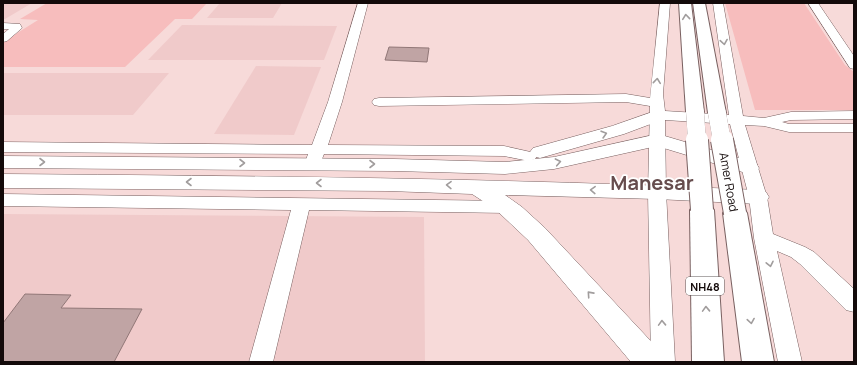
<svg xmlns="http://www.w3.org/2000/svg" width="857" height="365" font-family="Manrope,sans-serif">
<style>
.built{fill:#f0caca}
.green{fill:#f7bdbd}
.building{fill:#c0a4a4;stroke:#917777}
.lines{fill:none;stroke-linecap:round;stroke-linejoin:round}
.minor-casing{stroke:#796060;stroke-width:1}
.major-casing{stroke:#796060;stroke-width:1}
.highway-casing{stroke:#796060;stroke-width:2}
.minor{fill:#fff;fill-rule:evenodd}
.major{fill:#fff;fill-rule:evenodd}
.highway{fill:#fff;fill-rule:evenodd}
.highway-bridge-far1-casing{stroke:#796060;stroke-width:18;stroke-linecap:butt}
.highway-bridge-casing{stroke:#796060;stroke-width:24;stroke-linecap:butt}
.highway-bridge-far1{stroke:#fff;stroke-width:18}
.highway-bridge{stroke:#fff;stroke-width:22}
.oneway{stroke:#a19d9d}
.labels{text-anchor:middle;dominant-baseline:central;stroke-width:3.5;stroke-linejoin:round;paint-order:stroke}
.shield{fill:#fff;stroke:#5a5454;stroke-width:1}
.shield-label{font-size:11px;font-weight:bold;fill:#130a0a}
.street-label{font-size:12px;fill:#130a0a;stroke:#fff}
.town-label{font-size:20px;font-weight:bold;fill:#664d4e;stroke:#fff}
</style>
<rect width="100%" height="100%" fill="#f7dad9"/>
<g class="built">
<polygon points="3,3 32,3 5,19 3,19"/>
<polygon points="220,3 282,3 273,18 207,18"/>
<polygon points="182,25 337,26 324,60 148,60"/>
<polygon points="256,66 321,67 294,135 214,134"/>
<polygon points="3,73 169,73 133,115 3,115"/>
<polygon points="3,214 424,217 425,362 3,362"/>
</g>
<g class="green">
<polygon points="47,3 207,3 192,19 175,19 125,67 3,67 3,42 38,20 20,19"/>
<polygon points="725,3 804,3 845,65 854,72 854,110 755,110"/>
</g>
<g class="building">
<polygon points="389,47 429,48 427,62 385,60"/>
<polygon points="25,294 71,295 61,308 142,309 114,362 3,362 3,323"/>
</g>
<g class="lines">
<g class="minor-casing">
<g id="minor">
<polygon points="358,3 368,3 342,102 328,145 504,146 535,153 537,156 535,159 529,161 504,156 324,154 320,164 314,165 308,164 306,160 308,154 3,152 3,142 312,145 328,102"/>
<polygon points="660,3 670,3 663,94 665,111 729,115 713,3 723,3 743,116 764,118 791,112 854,111 854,119 791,120 782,122 789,124 854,124 854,132 789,132 764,126 745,125 767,197 773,234 805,247 814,252 854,289 854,312 846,310 800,264 791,257 777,251 802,362 778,362 754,238 749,197 730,124 665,120 666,192 675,362 651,362 648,192 650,106 626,102 379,106 374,105 372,102 374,99 379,98 626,94 650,98"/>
<polygon points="808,3 818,3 854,56 854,69 850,68"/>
<polygon points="3,23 20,24 22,28 7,41 3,42 3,34 9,29 3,29"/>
<polygon points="3,194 508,201 514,203 517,207 514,211 508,213 309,210 273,362 249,362 291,210 3,206"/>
</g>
</g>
<g class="major-casing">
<g id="major">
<polygon points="658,110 664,111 667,115 664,119 624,134 540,158 533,156 530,152 533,148 612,126"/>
<polygon points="658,134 756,163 759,168 756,173 749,174 657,146 554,169 505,174 394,171 3,168 3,156 394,159 505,162 554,157"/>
<path d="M3,174C255,176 506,178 758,190L766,192L769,197L766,202L758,204L657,199L505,195L522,207L545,228L661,352L665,362H631L528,240L495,209L472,194L388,191L3,188Z"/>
</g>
</g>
<g class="highway-casing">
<g id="highway">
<polygon points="679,3 691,3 704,112 701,116 695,117 689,116 686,112"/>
<polygon points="693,3 705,3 726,113 723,117 717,118 711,117 708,113"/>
<polygon points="702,202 710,204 714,210 724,362 692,362 690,210 694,204"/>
<polygon points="735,205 743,207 747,213 774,362 742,362 723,213 727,207"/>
</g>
</g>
<use href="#minor" class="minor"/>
<use href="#major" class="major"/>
<use href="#highway" class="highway"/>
<g class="highway-bridge-far1-casing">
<g id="highway-bridge-far1">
<polyline points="695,112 697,141"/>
<polyline points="717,113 722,141"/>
</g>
</g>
<g class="highway-bridge-casing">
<g id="highway-bridge">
<polyline points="697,140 702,210"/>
<polyline points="722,140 735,213"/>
</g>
</g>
<use href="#highway-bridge-far1" class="highway-bridge-far1"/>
<use href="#highway-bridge" class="highway-bridge"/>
</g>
<defs><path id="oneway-chevron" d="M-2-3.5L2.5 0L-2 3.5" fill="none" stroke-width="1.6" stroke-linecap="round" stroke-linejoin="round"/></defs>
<g class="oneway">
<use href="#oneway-chevron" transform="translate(686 17) rotate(-96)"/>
<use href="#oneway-chevron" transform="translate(724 42) rotate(81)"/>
<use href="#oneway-chevron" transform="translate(657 81) rotate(-84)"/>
<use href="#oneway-chevron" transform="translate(604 134) rotate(-16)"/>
<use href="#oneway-chevron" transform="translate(42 162)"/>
<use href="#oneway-chevron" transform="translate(558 162) rotate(-11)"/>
<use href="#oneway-chevron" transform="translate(242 163)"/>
<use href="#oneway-chevron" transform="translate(372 164)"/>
<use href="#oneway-chevron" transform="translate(189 182) rotate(-180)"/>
<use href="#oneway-chevron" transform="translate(319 183) rotate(-180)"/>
<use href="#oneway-chevron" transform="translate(449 185) rotate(-179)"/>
<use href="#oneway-chevron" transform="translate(593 190) rotate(-178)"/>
<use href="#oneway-chevron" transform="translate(770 264) rotate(78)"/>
<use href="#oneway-chevron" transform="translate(590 294) rotate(-132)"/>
<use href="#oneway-chevron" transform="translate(706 309) rotate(-92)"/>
<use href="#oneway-chevron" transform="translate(751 321) rotate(81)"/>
<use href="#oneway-chevron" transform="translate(662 323) rotate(-92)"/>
</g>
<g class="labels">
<rect class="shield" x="686" y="277" width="38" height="18" rx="3"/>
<g class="shield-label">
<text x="705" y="286">NH48</text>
</g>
<g class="street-label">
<text transform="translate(729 182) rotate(80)">Amer Road</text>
</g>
<g class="town-label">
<text x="652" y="182">Manesar</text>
</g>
</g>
<rect width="857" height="365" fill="none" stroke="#130a0a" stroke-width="8"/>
</svg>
